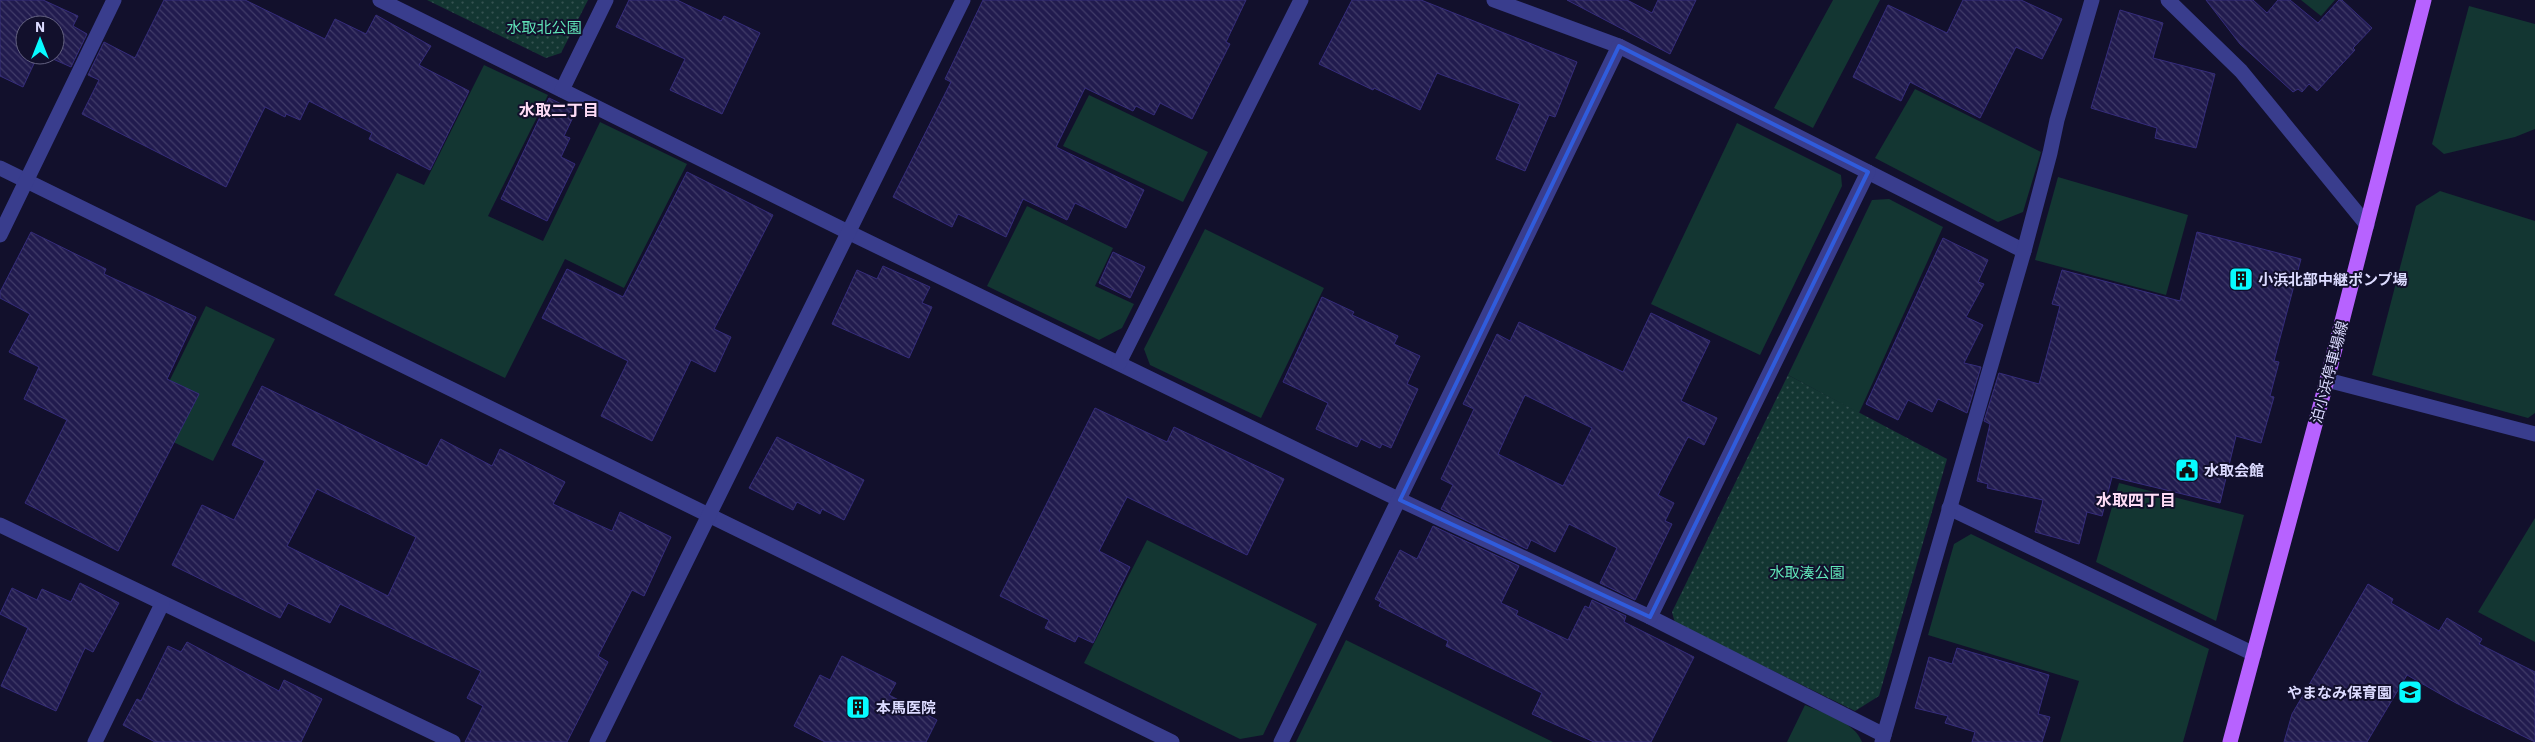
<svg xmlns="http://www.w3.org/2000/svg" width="2535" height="742" font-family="'IBM Plex Sans','Noto Sans JP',sans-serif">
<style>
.green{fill:#133632}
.park{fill:url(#park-dots)}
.building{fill:url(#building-back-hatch);stroke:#352c7b;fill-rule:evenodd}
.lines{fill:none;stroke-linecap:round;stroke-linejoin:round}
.minor{stroke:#393d8d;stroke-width:15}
.major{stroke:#b762ff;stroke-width:15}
.marked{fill:none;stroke:#305cdc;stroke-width:4;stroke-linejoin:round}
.labels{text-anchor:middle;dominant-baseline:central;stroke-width:4;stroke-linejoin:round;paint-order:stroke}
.park-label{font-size:15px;fill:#60e6b9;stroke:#12102c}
.poi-label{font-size:15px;font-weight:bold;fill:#dcdbff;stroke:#12102c;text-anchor:start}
.street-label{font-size:15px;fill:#dcdbff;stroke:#12102c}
.neighbourhood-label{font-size:16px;font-weight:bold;fill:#ffddf6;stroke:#12102c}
</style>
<defs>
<pattern id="park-dots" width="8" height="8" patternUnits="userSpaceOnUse" patternTransform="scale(1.25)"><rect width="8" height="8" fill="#133632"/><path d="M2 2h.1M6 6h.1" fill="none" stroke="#355251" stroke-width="1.8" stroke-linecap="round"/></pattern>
<pattern id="building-back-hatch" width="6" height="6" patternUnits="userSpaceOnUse" patternTransform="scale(1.25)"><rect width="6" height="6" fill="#211b4e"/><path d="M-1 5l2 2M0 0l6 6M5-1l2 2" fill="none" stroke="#413c69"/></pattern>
</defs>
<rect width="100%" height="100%" fill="#12102c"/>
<g class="green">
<polygon points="1833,0 1880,0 1813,128 1774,108"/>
<polygon points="2301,0 2335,0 2321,16"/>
<polygon points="2469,6 2535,24 2535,129 2515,137 2444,154 2432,144"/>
<polygon points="484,65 548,95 488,216 543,241 600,122 687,164 624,288 565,259 505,378 334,295 397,173 424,185"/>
<polygon points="1915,89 2041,152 2023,212 1998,222 1875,158"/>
<polygon points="1089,95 1208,152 1183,202 1063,146"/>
<polygon points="1737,123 1841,175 1842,186 1760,355 1651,304"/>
<polygon points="2058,177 2188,215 2166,295 2035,260"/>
<polygon points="2440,191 2535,221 2535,413 2528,418 2372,375 2416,206"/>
<polygon points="1889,199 1943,227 1859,413 1788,375 1872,200"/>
<polygon points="1027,206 1113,248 1095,286 1134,304 1122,328 1099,340 987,286"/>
<polygon points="1205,229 1324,288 1261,418 1150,365 1144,349"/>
<polygon points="206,306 275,339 213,461 146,429"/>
<polygon points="2119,483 2244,515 2216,621 2096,562"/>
<polygon points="2535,518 2535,642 2478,612"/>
<polygon points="1971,534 2209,649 2183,742 2060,742 2079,681 1928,635 1954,544"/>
<polygon points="1147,540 1317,624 1263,735 1240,739 1084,663"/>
<polygon points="1346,640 1553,742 1296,742"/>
<path d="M1805,705C1823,713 1855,722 1862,742H1787Z"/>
</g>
<g class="park">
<polygon points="427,0 588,0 561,53 546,58"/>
<polygon points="1788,375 1947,459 1879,696 1855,711 1675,623 1672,612"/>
</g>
<g class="building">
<polygon points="0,0 43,0 78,16 73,26 87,34 71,67 44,55 55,55 55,25 25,25 25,55 38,55 23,87 0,76"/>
<polygon points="164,0 245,0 325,39 335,19 366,34 376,15 431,46 419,65 469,91 430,170 369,139 372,133 309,101 300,120 286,114 285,117 265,107 226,187 82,114 99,80 88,75 104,42 135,58"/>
<polygon points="629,0 677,0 721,21 724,16 760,33 722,114 670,90 685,59 616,27"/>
<polygon points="983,0 1246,0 1226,42 1230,44 1192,119 1160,103 1154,115 1136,106 1133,111 1085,88 1056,147 1144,190 1126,228 1075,203 1067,220 1023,199 1006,237 958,214 952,227 893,197 951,82 945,79"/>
<polygon points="1352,0 1421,0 1577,62 1555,117 1549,115 1525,171 1496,159 1520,104 1437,73 1420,110 1374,88 1373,90 1319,64"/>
<polygon points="1567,0 1627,0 1652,13 1658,0 1696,0 1670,54"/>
<polygon points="1963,0 2021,0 2062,19 2042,59 2016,47 1980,118 1910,82 1901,101 1853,77 1888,5 1947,33"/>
<polygon points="2206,0 2253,0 2267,13 2278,0 2290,0 2318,23 2339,0 2342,0 2372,28 2353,48 2355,50 2317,91 2309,84 2302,92 2298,89 2293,92 2240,44"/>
<polygon points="2120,10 2163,23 2153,58 2215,74 2196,148 2155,138 2157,128 2091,108"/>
<polygon points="549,98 576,111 564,136 570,138 561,157 575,164 547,221 501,199"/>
<polygon points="687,172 773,215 714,329 731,337 715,372 691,360 652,441 601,416 628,361 542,318 567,269 623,297"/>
<polygon points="31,232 106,269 104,274 196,317 167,379 199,394 118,551 25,503 67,420 24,399 39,367 9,352 30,314 0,298 0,292"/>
<polygon points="2197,232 2301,259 2274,361 2279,362 2270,396 2274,397 2261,443 2236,436 2220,503 2112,477 2102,516 2087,512 2079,544 2035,532 2043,500 1987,488 1988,484 1977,481 1990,424 1984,421 1999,373 2039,384 2060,306 2052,304 2062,270 2180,301"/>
<polygon points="1943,238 1988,260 1978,282 1984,284 1966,317 1983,325 1964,363 1981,367 1967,413 1938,399 1932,412 1908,400 1898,420 1866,404"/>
<polygon points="1113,252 1145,267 1130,298 1099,283"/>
<polygon points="883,266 930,287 922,303 932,307 909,358 832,324 857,270 877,279"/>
<polygon points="1322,297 1354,312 1352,315 1398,336 1394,344 1420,356 1407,384 1418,389 1391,448 1382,444 1380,448 1361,439 1357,447 1316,429 1328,403 1283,382"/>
<path d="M1651,313L1710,341L1681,401L1717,418L1704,445L1688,437L1658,495L1674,503L1665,521L1672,524L1635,600L1600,583L1617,548L1569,524L1555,552L1531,540L1527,549L1441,509L1453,485L1441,479L1474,409L1463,404L1497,334L1510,341L1519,322L1623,372ZM1525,395L1592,428L1563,486L1498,454Z"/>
<path d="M262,386L427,466L441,439L492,466L500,449L565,482L553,504L612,531L620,512L671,537L644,596L632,590L598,656L608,662L567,742H465L483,706L467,698L481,671L340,604L330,623L288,603L280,618L172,565L202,505L234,520L265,461L232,445ZM317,489L416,537L388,596L287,546Z"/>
<polygon points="1095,408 1167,442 1174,427 1284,479 1247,555 1127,497 1099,551 1130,567 1093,643 1078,636 1075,642 1045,628 1049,620 1000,596"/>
<polygon points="777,437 864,480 844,520 822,509 820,514 797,502 793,510 749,488"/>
<polygon points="1433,526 1519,566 1501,603 1518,611 1516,615 1568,640 1585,606 1589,608 1592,600 1626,616 1624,622 1694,657 1651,742 1594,742 1532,714 1542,693 1446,646 1448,641 1379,606 1381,602 1375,599 1400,550 1417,559"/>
<polygon points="80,583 119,603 93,652 85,648 56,711 1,686 28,628 0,614 12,588 37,600 42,589 71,602"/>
<polygon points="2368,584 2393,599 2391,603 2439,631 2447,618 2482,639 2479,644 2535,672 2535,742 2456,703 2407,675 2367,742 2284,742 2292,714"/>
<polygon points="187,642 279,691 284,680 322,699 301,742 155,742 123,725 137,699 141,701 168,646 181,652"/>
<polygon points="1957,648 2049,675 2038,714 2050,717 2042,742 1972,742 1975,732 1945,723 1948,716 1915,708 1929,657 1952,664"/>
<polygon points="842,656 896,683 889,695 937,720 926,742 825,742 794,726 820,675 830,680"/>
</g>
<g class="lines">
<g class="minor">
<polyline points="380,0 850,233 1400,500 1650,617 1884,735"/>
<polyline points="1494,0 1619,46 2024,251"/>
<polyline points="2168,0 2241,71 2367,225"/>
<polyline points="562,90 606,0"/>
<polyline points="0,168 1172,742"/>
<polyline points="0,235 114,0"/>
<polyline points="1119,363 1301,0"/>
<polyline points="2327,380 2535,434"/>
<polyline points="1949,508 2254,654"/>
<polyline points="0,525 453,742"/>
<polyline points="1650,617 1868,172"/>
<polyline points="95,742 162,604"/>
<polyline points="597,742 963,0"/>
<polyline points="1281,742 1619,46"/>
<polyline points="1882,742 2024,251 2050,153 2057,120 2092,0"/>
</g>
<polyline class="major" points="2230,742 2327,380 2424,0"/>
</g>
<path class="marked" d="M1619,46L1868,172L1650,617L1400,500Z"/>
<defs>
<g id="building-square" transform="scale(1.25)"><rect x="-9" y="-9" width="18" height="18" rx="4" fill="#07fbff" stroke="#12102c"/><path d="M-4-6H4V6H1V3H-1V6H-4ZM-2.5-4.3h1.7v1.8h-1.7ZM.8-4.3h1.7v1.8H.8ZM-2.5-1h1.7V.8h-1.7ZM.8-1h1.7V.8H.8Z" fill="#111"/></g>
<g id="civic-square" transform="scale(1.25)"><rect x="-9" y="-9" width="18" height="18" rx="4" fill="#07fbff" stroke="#12102c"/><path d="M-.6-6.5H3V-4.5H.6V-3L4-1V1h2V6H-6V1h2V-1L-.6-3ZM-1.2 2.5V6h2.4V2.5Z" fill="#111"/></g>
<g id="school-square" transform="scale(1.25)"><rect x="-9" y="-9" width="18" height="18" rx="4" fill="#07fbff" stroke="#12102c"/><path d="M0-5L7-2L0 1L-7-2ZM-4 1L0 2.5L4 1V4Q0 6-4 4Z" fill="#111"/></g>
</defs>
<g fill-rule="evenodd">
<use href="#building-square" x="2241" y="279"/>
<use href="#civic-square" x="2187" y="470"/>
<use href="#school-square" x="2410" y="692"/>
<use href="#building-square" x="858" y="707"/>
</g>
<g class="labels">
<g class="park-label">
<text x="544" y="27">水取北公園</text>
<text x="1807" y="572">水取湊公園</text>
</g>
<g class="poi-label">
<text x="2258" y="279">小浜北部中継ポンプ場</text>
<text x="2204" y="470">水取会館</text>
<text x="2392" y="692" text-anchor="end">やまなみ保育園</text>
<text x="876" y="707">本馬医院</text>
</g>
<g class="street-label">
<text transform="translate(2329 372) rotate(-75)">泊小浜停車場線</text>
</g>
<g class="neighbourhood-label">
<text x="559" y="110">水取二丁目</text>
<text x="2136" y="500">水取四丁目</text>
</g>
</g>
<g transform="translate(40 40)"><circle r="24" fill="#12102c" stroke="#636180"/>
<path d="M0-4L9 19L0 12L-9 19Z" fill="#07fbff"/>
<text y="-8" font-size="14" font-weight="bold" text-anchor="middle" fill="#dcdbff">N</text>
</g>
</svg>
